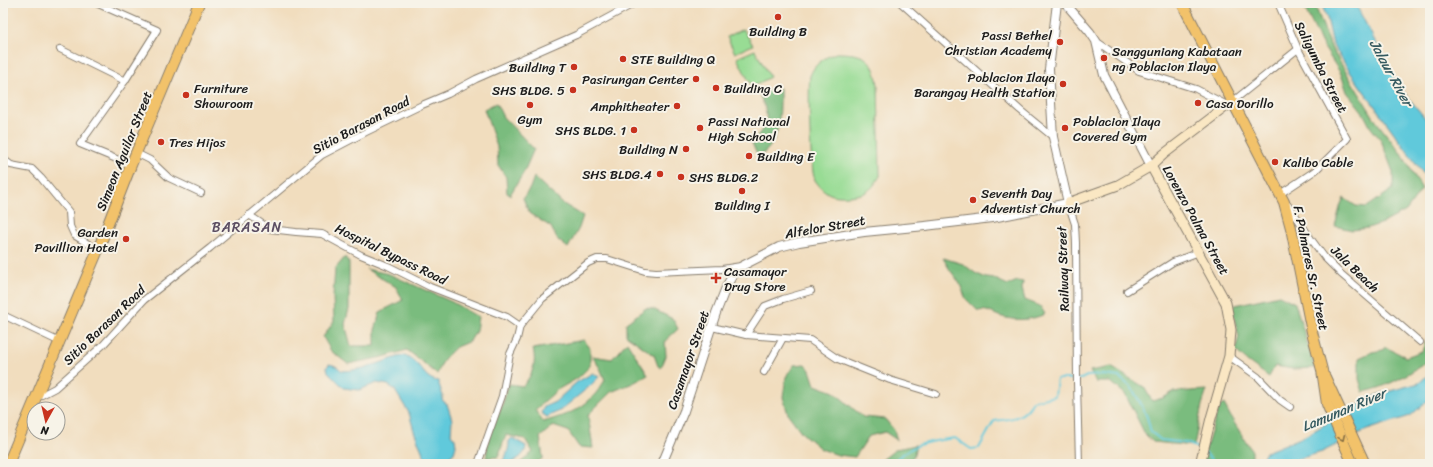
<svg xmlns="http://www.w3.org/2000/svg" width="1433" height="467" font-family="Sriracha,sans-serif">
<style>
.green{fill:#98dc94;stroke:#5a7c58}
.forest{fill:#7abc7e;stroke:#4b6c4d}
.water{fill:#60c9db;stroke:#3e727c}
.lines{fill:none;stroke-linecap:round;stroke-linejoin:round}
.stream{stroke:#60c9db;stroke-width:2}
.minor-casing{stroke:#867c6d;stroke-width:8}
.tertiary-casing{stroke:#867c6d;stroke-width:10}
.secondary-casing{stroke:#867c6d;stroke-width:11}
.primary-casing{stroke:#867c6d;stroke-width:12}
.trunk-casing{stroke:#867c6d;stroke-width:12}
.minor{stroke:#fff;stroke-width:6}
.tertiary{stroke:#fff;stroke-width:8}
.secondary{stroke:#fae7c3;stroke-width:9}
.primary{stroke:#f2c26a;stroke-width:10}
.trunk{stroke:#f2c26a;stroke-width:10}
.oneway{stroke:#876f43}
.poi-dot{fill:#c8321e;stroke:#f7f3e8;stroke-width:1.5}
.labels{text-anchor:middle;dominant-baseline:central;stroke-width:4;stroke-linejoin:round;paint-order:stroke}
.poi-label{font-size:13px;fill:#1c1c1c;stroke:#f7f3e8;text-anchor:start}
.street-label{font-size:13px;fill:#1c1c1c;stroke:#f7f3e8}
.water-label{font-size:14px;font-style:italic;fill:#34595f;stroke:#f7f3e8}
.neighbourhood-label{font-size:14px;letter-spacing:1px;fill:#5c4e63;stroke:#f7f3e8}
</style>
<rect width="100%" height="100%" fill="#f7f3e8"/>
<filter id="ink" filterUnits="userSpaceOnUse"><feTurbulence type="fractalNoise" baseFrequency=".025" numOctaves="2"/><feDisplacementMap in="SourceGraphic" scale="8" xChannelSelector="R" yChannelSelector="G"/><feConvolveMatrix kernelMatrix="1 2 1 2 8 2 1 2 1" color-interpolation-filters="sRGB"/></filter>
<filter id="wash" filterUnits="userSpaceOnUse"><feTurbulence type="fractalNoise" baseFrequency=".012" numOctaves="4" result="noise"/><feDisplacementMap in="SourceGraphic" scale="16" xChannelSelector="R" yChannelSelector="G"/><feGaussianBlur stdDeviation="0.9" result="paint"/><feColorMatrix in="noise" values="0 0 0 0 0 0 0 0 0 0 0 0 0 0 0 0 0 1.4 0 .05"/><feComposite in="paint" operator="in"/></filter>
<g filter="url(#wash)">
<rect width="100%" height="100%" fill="#f1ddbe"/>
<g class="green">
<polygon points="743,29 753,45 735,53 727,37"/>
<polygon points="755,50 770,77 752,87 737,58"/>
<path d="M836,53C863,53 874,57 878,85L880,176C876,182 873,188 866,192C859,196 838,198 830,194C825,192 818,185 815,180C810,172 808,87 810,76C814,64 825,57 836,53Z"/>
</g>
<g class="forest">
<polygon points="1302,3 1314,3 1332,49 1376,121 1403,156 1422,189 1406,211 1385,222 1368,228 1352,230 1335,226 1341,204 1344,198 1356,206 1367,207 1393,189 1393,172 1381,140 1371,128 1362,111 1347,92 1341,74 1323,46"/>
<path d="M780,88C780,111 782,144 758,157L752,143L767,123L765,108L759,93Z"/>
<polygon points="496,103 503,117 534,149 524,172 510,195 507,193 506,177 498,165 497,147 484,109"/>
<polygon points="534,177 562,203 583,216 579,228 568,248 557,239 551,227 529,213 523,198 530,188"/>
<polygon points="345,257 349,263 349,309 345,324 351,346 375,346 375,330 380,312 403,300 396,287 366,269 389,274 452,302 478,317 476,331 470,341 456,347 444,359 437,374 407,350 383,357 348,364 331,351 323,337 334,321 333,296 335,269"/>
<path d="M943,258L963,264L975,273L986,278L995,279L1008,285L1017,281L1023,282L1022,289L1025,300L1040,306L1045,314C1029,321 1015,321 999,316C991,313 987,309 978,311L966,299L959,282L950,270Z"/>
<polygon points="1279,295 1295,303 1315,368 1293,369 1275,366 1269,377 1247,361 1235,350 1239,337 1231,306"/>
<polygon points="646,308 653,309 673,319 678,329 665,341 666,356 661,368 658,366 654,355 626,335 626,323 637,315"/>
<path d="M1430,331V360C1410,373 1387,388 1363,392L1359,379V358L1372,352L1383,350L1385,347L1406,357L1422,351Z"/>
<path d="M584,340L590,348V366L578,378L557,390L535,410L543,422C573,413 589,407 605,380L600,368L592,356L612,359L627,342L648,375L633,383L611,392L588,415L593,448L579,447L568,431L553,426L540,437L543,458L535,464H519L533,452L525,439L506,435L498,457L486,458L489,435L501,409L509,384L523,386C532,375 537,364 533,349Z"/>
<polygon points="805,364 810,370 815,385 834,392 863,417 885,419 894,430 897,440 885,432 869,436 855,457 838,455 821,449 802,433 788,414 783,397 786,377 794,365"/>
<polygon points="1111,367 1144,387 1152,401 1163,398 1173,392 1207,390 1202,405 1194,446 1153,442 1145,434 1125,394 1111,382 1096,382 1090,371"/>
<polygon points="1224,404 1233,421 1252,451 1252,456 1247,464 1201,464 1219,407"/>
<polygon points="916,445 914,455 908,464 877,464 896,449"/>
</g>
<g class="water">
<polygon points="1321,3 1355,3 1398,85 1430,124 1430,183 1350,72 1333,45 1327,18"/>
<path d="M405,355C409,357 413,360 416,363C423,370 427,380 438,381L443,396L442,400L447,404L450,413L452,420L451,434L455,439L456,446L454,453L447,459L439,463L429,461L424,456L414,431L409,413L394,389L388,385L377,383L359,390L344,388L328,372L327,367L329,364C335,365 338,367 342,371C363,371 385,360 405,355Z"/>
<polygon points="593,373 599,377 590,386 561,410 547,417 541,413 544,407 555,402 577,382"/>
<polygon points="1430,373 1430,399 1410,416 1364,431 1322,452 1298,459 1289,464 1259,464 1266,452 1303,437 1376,395 1419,383"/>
<path d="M512,438L526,446C525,457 517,458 510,464H500C506,457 509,451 509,441Z"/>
</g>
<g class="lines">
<g class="stream">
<polyline points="1206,453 1214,464"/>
<path d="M891,464C913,443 926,442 955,438L971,449L979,448L994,421C1011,419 1025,418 1033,401L1055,396L1057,379H1081L1087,376L1104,375L1119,377L1131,387L1140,402L1147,417L1151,432L1161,440L1186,443L1201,449"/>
</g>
</g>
</g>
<g filter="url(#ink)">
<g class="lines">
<g class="minor-casing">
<g id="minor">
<polyline points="96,3 157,30 125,81 80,144 131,165"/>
<polyline points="901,3 1020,110 1053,137"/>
<polyline points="1278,3 1298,49 1347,139 1316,170 1280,194"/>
<polyline points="1096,41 1139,71 1196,89 1227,105"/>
<polyline points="60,49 125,81"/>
<polyline points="1232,102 1298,49"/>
<polyline points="136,153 150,160 169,178 201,193"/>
<polyline points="3,159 11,165 32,169 41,178 69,212 70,226 74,235 98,250"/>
<polyline points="1068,203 1075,224 1076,243 1077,382 1079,464"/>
<polyline points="1286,203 1292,210 1311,239 1325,258 1341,274 1420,342"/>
<polyline points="249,215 270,229 296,232 322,234 361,255 388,266 430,287 507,317 520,326"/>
<polyline points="1127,291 1173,262 1199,252"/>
<polyline points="3,315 60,342"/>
<polyline points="712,327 746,335 810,340 838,359 890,380 936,394"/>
<polyline points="746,335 765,306 783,299 811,291"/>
<polyline points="1229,356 1258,377 1280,400 1290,407"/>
<polyline points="764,372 783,338"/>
<polyline points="36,398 55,388 103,345 144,300 210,248 322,155 366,132 422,105 448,94 476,79 576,35 635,3"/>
<polyline points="480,464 479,461 502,396 510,354 517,339 520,326 542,299 588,263 597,259 607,259 645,271 656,272 722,269 741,266"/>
</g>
</g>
<g class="tertiary-casing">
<g id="tertiary">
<polyline points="1065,3 1090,32 1096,41 1104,75 1151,166"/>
<polyline points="662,464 684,411 716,313 727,285 734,273 742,266 779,247 799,242 864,232 925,226 992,218 1068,203 1053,137 1049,69 1057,3"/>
</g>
</g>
<g class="secondary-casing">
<g id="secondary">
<polyline points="1151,166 1226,303 1231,330 1229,356 1211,418 1200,464"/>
<polyline points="1068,203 1118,185 1151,166 1164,154 1232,102"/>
</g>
</g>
<g class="primary-casing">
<g id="primary">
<polyline points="1182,3 1284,202 1291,228 1312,332 1322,370 1327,404 1353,464"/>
<polyline points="1325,377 1365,464"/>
</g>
</g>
<g class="trunk-casing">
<polyline id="trunk" points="8,464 98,250 131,165 199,3"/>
</g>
<use href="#minor" class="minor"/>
<use href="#tertiary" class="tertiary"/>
<use href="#secondary" class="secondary"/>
<use href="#primary" class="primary"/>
<use href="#trunk" class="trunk"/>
</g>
<defs><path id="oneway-chevron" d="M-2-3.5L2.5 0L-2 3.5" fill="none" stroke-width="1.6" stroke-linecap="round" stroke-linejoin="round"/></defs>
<use class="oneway" href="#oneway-chevron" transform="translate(1342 438) rotate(66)"/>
</g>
<g class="poi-dot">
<circle cx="778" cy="17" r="4"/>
<circle cx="1060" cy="42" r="4"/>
<circle cx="1104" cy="58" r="4"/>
<circle cx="623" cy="59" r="4"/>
<circle cx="574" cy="67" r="4"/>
<circle cx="696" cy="79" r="4"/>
<circle cx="1063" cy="84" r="4"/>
<circle cx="716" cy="88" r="4"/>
<circle cx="573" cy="90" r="4"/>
<circle cx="186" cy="95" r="4"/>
<circle cx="1198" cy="103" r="4"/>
<circle cx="530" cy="105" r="4"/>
<circle cx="677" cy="106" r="4"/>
<circle cx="700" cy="128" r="4"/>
<circle cx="1065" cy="128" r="4"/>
<circle cx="634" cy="130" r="4"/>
<circle cx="161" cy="142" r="4"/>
<circle cx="686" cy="149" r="4"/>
<circle cx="749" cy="156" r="4"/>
<circle cx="1275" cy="162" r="4"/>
<circle cx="660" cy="174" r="4"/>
<circle cx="681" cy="177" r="4"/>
<circle cx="742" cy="191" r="4"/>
<circle cx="973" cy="200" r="4"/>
<circle cx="126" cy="239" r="4"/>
<path d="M714 272h4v4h4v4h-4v4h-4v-4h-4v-4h4z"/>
</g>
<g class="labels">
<g class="poi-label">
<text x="778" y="31" text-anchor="middle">Building B</text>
<text x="1052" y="35" text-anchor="end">Passi Bethel<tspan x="1052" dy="15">Christian Academy</tspan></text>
<text x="1112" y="51">Sangguniang Kabataan<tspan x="1112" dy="15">ng Poblacion Ilaya</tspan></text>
<text x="631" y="59">STE Building Q</text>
<text x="566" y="67" text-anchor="end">Building T</text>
<text x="1055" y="77" text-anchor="end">Poblacion Ilaya<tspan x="1055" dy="15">Barangay Health Station</tspan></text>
<text x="688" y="79" text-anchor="end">Pasirungan Center</text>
<text x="194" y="88">Furniture<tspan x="194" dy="15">Showroom</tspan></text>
<text x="724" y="88">Building C</text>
<text x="565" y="90" text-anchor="end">SHS BLDG. 5</text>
<text x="1206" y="103">Casa Dorillo</text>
<text x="669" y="106" text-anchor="end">Amphitheater</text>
<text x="530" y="119" text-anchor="middle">Gym</text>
<text x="708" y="121">Passi National<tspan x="708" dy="15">High School</tspan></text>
<text x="1073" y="121">Poblacion Ilaya<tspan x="1073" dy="15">Covered Gym</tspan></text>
<text x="626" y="130" text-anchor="end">SHS BLDG. 1</text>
<text x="169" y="142">Tres Hijos</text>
<text x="678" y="149" text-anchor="end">Building N</text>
<text x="757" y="156">Building E</text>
<text x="1283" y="162">Kalibo Cable</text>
<text x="652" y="174" text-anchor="end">SHS BLDG.4</text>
<text x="689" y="177">SHS BLDG.2</text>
<text x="981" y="193">Seventh Day<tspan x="981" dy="15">Adventist Church</tspan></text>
<text x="742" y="205" text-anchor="middle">Building I</text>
<text x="118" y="232" text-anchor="end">Garden<tspan x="118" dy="15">Pavillion Hotel</tspan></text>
<text x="724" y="271">Casamayor<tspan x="724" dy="15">Drug Store</tspan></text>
</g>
<g class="street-label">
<text transform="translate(1321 67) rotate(63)">Saligumba Street</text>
<text transform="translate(361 125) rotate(-28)">Sitio Barasan Road</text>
<text transform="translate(124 151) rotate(-68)">Simeon Aguilar Street</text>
<text transform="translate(1196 220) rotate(61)">Lorenzo Palma Street</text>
<text transform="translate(825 227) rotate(-10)">Alfelor Street</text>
<text transform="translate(391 254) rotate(26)">Hospital Bypass Road</text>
<text transform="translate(1311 268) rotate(78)">F. Palmares Sr. Street</text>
<text transform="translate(1063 269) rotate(-92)">Railway Street</text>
<text transform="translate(1355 269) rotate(44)">Jala Beach</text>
<text transform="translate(104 325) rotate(-44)">Sitio Barasan Road</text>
<text transform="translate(688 360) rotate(-71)">Casamayor Street</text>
</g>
<g class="water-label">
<text transform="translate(1391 73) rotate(61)">Jalaur River</text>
<text transform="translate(1344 410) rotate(-23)">Lamunan River</text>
</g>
<g class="neighbourhood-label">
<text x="247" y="227">BARASAN</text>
</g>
</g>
<rect width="1433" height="467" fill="none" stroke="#f7f3e8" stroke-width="16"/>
<g transform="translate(46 421) rotate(188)"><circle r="19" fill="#f7f3e8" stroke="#9f9d96"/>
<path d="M0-3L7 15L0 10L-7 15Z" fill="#c8321e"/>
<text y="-6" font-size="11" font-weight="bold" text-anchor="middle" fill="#1c1c1c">N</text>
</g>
</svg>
